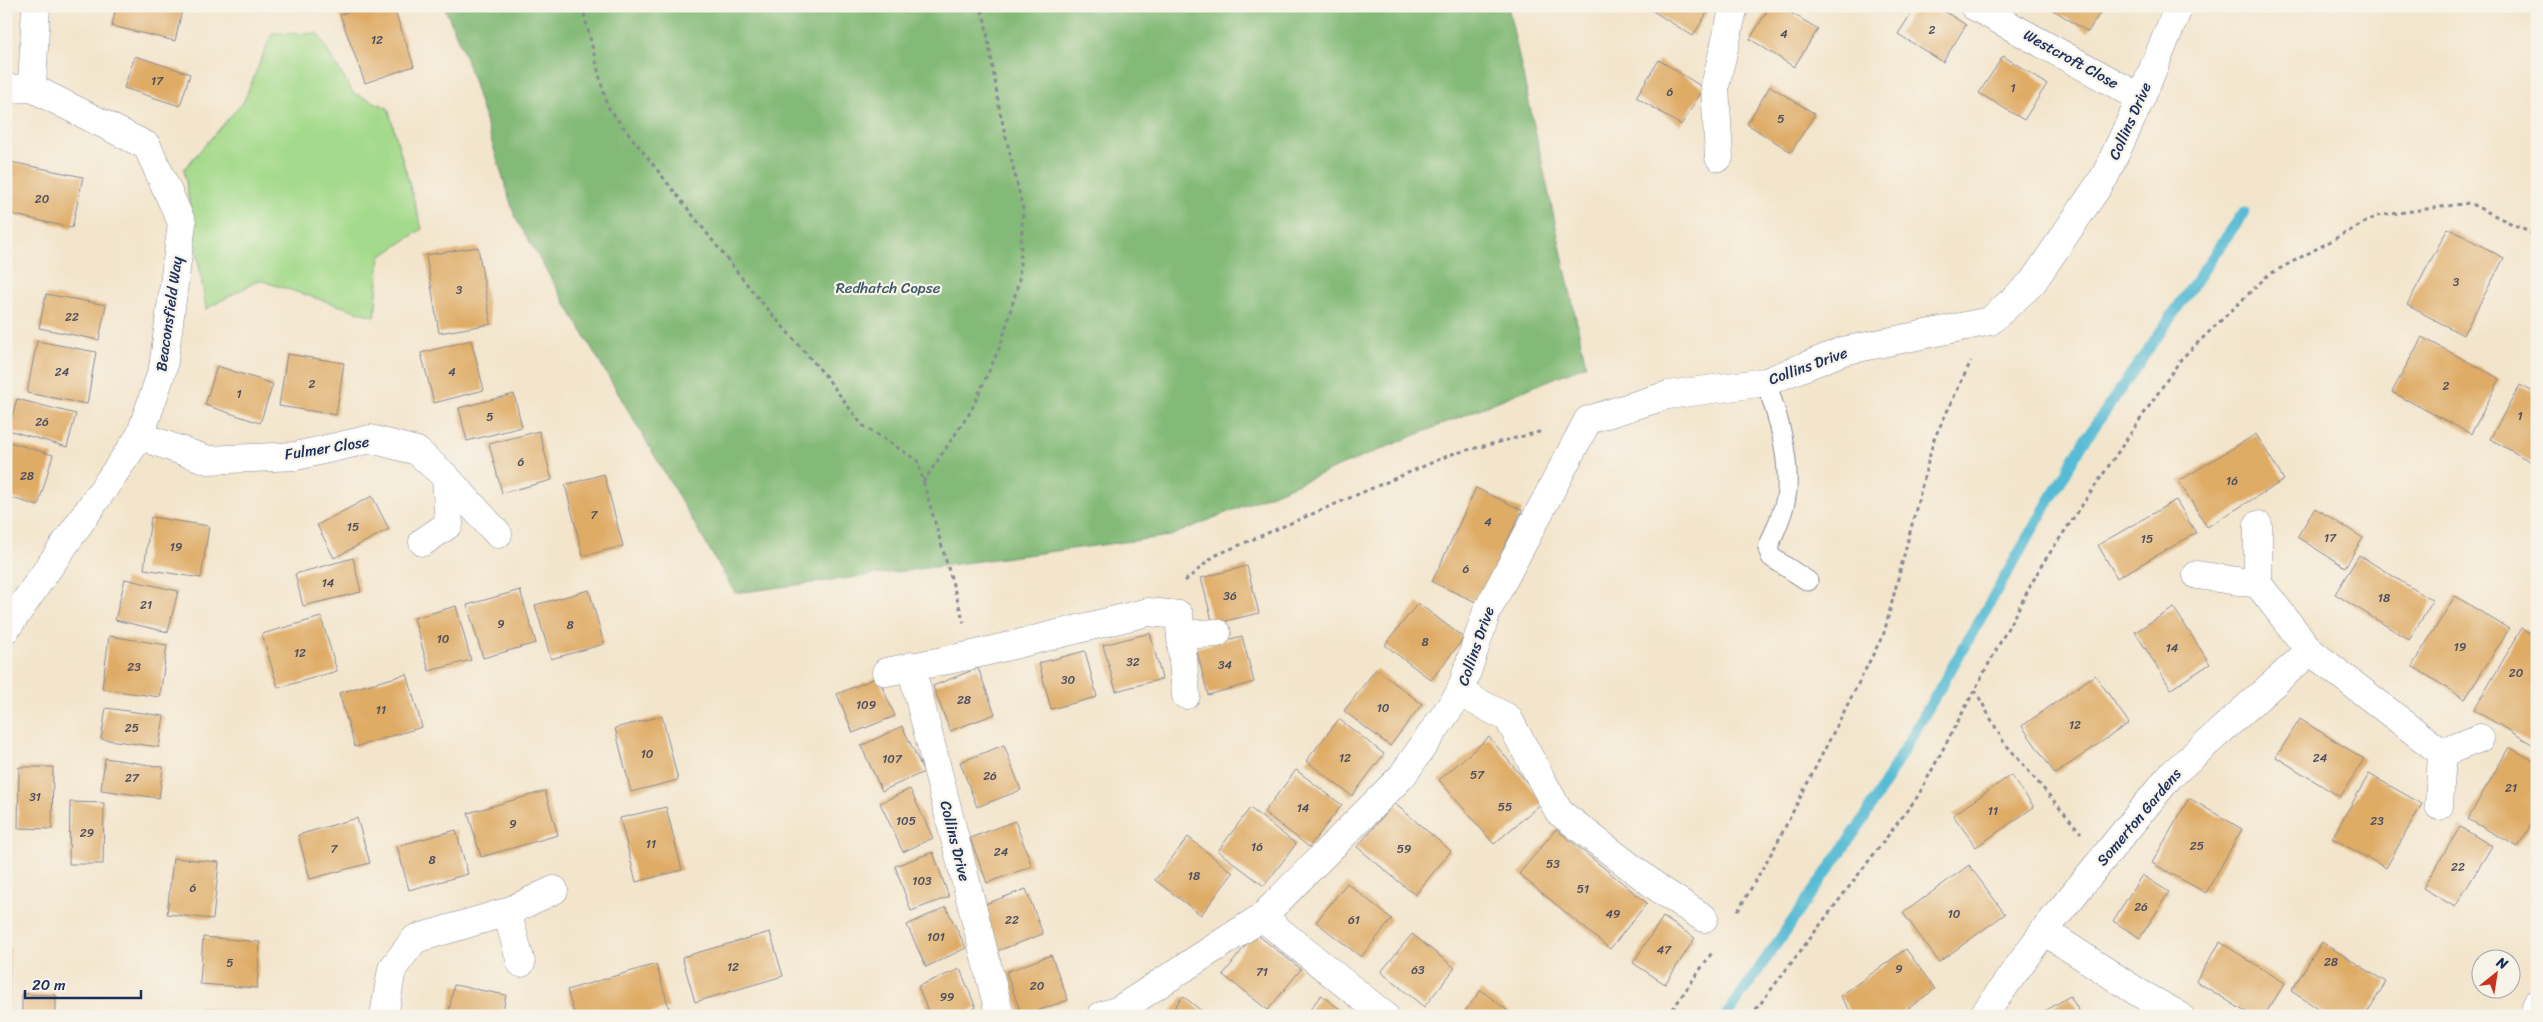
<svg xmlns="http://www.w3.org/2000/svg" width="2543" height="1022" font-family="Sriracha,sans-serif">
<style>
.green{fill:#a4da8b;stroke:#608474}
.forest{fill:#83ba77;stroke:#4f746a}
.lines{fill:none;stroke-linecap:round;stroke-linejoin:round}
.stream{stroke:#56bbd4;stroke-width:11}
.building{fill:#dfac66}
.service-casing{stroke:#878a95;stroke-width:21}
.minor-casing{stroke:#878a95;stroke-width:29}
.path{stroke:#878a95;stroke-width:3;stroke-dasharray:4 4;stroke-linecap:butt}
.service{stroke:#fff;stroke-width:19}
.minor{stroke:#fff;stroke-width:28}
.labels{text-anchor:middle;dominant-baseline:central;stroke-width:4.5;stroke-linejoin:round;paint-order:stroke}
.number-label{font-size:12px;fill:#4c4e60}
.street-label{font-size:15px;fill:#1b2f5e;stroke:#f7f3e8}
.park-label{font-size:15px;fill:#3d5a69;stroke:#f7f3e8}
</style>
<rect width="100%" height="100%" fill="#f7f3e8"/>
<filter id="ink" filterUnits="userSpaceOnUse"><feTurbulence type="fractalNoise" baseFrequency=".02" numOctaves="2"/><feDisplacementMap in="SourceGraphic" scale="10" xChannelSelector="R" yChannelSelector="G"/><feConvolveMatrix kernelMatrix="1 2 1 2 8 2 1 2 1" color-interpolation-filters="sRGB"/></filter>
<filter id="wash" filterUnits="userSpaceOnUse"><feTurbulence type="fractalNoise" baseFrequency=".0096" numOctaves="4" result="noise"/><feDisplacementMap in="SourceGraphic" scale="20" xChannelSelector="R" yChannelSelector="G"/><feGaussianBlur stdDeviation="1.12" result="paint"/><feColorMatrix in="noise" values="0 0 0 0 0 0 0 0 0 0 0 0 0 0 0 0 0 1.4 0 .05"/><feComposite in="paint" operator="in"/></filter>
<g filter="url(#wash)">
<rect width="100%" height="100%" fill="#f3e5cc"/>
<polygon class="green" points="272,33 318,34 353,93 388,108 422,229 380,257 375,317 259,280 206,309 184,169 244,101"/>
<polygon class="forest" points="444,6 1508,6 1586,365 1170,536 735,593 515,217 466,58"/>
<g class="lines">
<polyline class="stream" points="1726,1016 1863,820 2083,443 2244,212"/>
</g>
<g id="blocks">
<g class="building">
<polygon points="116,6 183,6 175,41 112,26"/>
<polygon points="363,6 393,6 414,66 365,83 340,15"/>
<polygon points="1649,6 1711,6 1693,36 1648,8"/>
<polygon points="1770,6 1780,6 1818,29 1794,67 1750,39"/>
<polygon points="1916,6 1936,6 1966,25 1943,62 1898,34"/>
<polygon points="2047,6 2104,6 2088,32"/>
<polygon points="135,56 190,74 180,106 124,88"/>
<polygon points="2003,56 2047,84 2024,120 1979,93"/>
<polygon points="1659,60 1704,88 1681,125 1636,97"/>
<polygon points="1770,86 1815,114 1791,152 1747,124"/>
<polygon points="11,162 83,177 72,228 6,213 6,185"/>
<polygon points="2448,228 2504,258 2463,335 2407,305"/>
<polygon points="478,247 491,324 439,333 426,255"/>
<polygon points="46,294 106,305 99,340 39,328"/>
<polygon points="2422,337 2500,379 2471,434 2392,392"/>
<polygon points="471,340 484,390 434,403 421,353"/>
<polygon points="37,341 96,352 87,404 27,393"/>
<polygon points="287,354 344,363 336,415 279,406"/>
<polygon points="217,366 273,384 260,423 205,405"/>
<polygon points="2520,385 2537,394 2537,465 2490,439"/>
<polygon points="514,394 522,427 467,441 459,408"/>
<polygon points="17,399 76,414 67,447 8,430"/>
<polygon points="539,431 552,480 502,493 489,444"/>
<polygon points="2256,434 2284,480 2207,527 2179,481"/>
<polygon points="6,441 53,455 38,506 6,496"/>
<polygon points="604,474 623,546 583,556 565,485"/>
<polygon points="1476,488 1522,510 1478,603 1432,582"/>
<polygon points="372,496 389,529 334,558 317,525"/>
<polygon points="2176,500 2196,533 2117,578 2098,545"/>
<polygon points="2315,508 2363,538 2345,567 2297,537"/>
<polygon points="151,517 209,526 201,578 144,569"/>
<polygon points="2359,555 2433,601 2409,640 2335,594"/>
<polygon points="353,558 361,592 303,606 295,574"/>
<polygon points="1247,566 1259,613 1213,624 1201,578"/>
<polygon points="125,579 178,591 168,632 115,620"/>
<polygon points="520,590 536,643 483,658 467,605"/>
<polygon points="589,590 604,644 551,659 535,605"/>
<polygon points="2455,596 2509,629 2465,699 2412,666"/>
<polygon points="1418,603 1464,638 1431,680 1385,645"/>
<polygon points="456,606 471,660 429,671 414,618"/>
<polygon points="2174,608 2210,664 2171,689 2135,632"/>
<polygon points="321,617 337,671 278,688 262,634"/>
<polygon points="2522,628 2537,637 2537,747 2474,710"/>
<polygon points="1150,633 1162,679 1116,691 1103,645"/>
<polygon points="109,636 167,645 160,697 102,689"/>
<polygon points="1242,636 1254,682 1208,695 1196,648"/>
<polygon points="1085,651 1097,697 1051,709 1039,663"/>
<polygon points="978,668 995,714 950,731 933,686"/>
<polygon points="1376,669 1422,704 1390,746 1344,711"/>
<polygon points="407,674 422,727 355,747 339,693"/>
<polygon points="2095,675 2129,723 2055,774 2022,726"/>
<polygon points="878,677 895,716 853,733 837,694"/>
<polygon points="106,708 164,716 159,747 101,739"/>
<polygon points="662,716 678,780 631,792 615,728"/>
<polygon points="1339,719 1384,754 1352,796 1306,761"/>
<polygon points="2300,719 2364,759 2340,797 2276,757"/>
<polygon points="902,726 924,772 882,791 861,746"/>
<polygon points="1489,737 1543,802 1494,844 1439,780"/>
<polygon points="1004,745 1021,790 977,807 960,762"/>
<polygon points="2509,747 2537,763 2537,814 2518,847 2468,819"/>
<polygon points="105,758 163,767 159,798 101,790"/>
<polygon points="19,767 53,767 52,829 18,828"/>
<polygon points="1296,770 1342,805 1309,847 1264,812"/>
<polygon points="2369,774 2422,804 2386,868 2332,838"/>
<polygon points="6,775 10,775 9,813 6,813"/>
<polygon points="2011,775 2034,807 1976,847 1953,815"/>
<polygon points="910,789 933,838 903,852 880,803"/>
<polygon points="545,791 558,835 481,857 468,813"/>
<polygon points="2189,798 2242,829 2206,893 2152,863"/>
<polygon points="70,802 104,803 103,864 69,864"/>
<polygon points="1394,803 1451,851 1415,895 1357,847"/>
<polygon points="666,807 682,870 636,882 620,818"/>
<polygon points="1250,808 1296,844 1264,886 1218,851"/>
<polygon points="357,818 370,863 310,879 298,835"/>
<polygon points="1015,821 1032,866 987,883 970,838"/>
<polygon points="2460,827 2492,846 2455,907 2423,888"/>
<polygon points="1556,829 1647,903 1610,949 1519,874"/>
<polygon points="456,830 468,874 409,890 397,846"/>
<polygon points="1188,837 1233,873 1201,915 1155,880"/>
<polygon points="933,852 949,897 911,911 895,866"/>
<polygon points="173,858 219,862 213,919 167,914"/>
<polygon points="1969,865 2005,914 1939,962 1903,913"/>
<polygon points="2142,875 2169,892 2140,938 2113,921"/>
<polygon points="1347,883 1392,919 1361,957 1316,922"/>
<polygon points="1026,889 1043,934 997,951 980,906"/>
<polygon points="946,907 966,948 926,967 907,925"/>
<polygon points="1663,917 1695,938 1665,984 1633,963"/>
<polygon points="770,932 783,976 695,1002 682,957"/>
<polygon points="1255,933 1301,969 1268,1010 1223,975"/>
<polygon points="1412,934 1455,968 1424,1007 1381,972"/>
<polygon points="203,937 260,942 257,988 200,984"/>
<polygon points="2220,942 2285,983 2264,1016 2252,1016 2196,981"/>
<polygon points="2322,942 2386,982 2365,1016 2330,1016 2291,991"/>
<polygon points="6,947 10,947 9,1008 6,1008"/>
<polygon points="1906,949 1935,989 1898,1016 1854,1016 1840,996"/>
<polygon points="1051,955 1068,1000 1022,1016 1006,972"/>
<polygon points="656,964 669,1008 643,1016 575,1016 567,990"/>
<polygon points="960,969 976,1008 957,1016 930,1016 918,986"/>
<polygon points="454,985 506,995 502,1016 448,1016"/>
<polygon points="1481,990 1514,1016 1461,1016"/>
<polygon points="22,994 56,995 56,1016 22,1016"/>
<polygon points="1321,995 1349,1016 1305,1016"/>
<polygon points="1183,996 1208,1016 1168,1016"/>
<polygon points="2070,996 2082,1016 2037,1016"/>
<polygon points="207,1009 264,1013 264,1016 206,1016"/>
</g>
</g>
</g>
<g filter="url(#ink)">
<use href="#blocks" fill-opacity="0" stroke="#878a95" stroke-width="1"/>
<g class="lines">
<g class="service-casing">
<path id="service" d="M1766,382C1778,417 1789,452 1787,489C1786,508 1775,530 1768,548L1771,557L1808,581"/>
</g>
<g class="minor-casing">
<g id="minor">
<polyline points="1974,6 2141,98"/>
<polyline points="32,88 36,6"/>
<polyline points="6,89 32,88 147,146 182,223 163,368 140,436 6,629"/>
<polyline points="1719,157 1715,86 1734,6"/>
<polyline points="140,436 208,460 296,456 371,439 417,451 446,477 498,534"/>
<polyline points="423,542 449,524 446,477"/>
<polyline points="2258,584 2258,525"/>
<polyline points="1181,635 1217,633"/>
<polyline points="2310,651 2442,753 2439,806"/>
<polyline points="911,666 1000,1016"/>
<polyline points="886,672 968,656 1148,612 1179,615 1186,695"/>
<polyline points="1460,693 1508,718 1559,812 1662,891 1704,918"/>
<polyline points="2442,753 2480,738"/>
<polyline points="507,912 521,963"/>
<polyline points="1262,917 1385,1016"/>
<polyline points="2044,931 2139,993 2180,1016"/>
<polyline points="384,1016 392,969 415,939 507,912 554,890"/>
<polyline points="1101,1016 1119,1010 1262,917 1402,776 1460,693 1487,611 1588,420 1668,395 1766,382 1843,351 1990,321 2032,283 2105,176 2141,98 2179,6"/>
<polyline points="1983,1016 2044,931 2169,777 2310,651 2258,584 2197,575"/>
<polyline points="2534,1016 2537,1004"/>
</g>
</g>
<g class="path">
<polyline points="582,6 607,106 757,297 824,374 862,425 917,460 964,623"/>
<polyline points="923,482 971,411 1001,344 1019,281 1023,209 1000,112 985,21 980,6"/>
<polyline points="1185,581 1214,556 1452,454 1543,431"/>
<polyline points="1975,690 2003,741 2081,833"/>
<polyline points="1738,911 1776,845 1884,633 1934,439 1971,361"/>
<polyline points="1668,1016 1713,951"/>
<polyline points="1751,1016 1918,796 2041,566 2181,359 2268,275 2377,216 2469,203 2537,236"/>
</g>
<use href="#service" class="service"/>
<use href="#minor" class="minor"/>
</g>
</g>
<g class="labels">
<g class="number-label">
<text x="1932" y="30">2</text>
<text x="1784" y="34">4</text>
<text x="377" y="40">12</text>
<text x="157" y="81">17</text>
<text x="2013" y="88">1</text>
<text x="1670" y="92">6</text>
<text x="1781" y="119">5</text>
<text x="42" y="199">20</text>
<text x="2456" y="282">3</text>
<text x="459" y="290">3</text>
<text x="72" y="317">22</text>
<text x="62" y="372">24</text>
<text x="452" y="372">4</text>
<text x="312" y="384">2</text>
<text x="2446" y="386">2</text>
<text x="239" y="394">1</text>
<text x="2520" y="416">1</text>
<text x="490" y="417">5</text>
<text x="42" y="422">26</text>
<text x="521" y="462">6</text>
<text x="27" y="476">28</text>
<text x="2232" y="481">16</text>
<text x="594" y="515">7</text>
<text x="1488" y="522">4</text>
<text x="353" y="527">15</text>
<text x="2330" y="538">17</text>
<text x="2147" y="539">15</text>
<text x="176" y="547">19</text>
<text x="1466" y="569">6</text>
<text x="328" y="583">14</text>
<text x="1230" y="596">36</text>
<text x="2384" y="598">18</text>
<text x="146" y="605">21</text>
<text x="501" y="624">9</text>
<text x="570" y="625">8</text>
<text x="443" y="639">10</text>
<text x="1425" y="642">8</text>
<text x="2460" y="647">19</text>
<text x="2172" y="648">14</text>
<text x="300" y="653">12</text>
<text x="1133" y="662">32</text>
<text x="1225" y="665">34</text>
<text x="134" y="667">23</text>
<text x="2516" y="673">20</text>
<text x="1068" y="680">30</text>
<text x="964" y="700">28</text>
<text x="866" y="705">109</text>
<text x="1383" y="708">10</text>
<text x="381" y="710">11</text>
<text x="2075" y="725">12</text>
<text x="132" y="728">25</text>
<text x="647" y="754">10</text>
<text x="1345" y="758">12</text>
<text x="2320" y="758">24</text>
<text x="892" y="759">107</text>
<text x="1477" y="775">57</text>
<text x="990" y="776">26</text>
<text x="132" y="778">27</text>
<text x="2511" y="788">21</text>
<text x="35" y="797">31</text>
<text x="1505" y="807">55</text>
<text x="1303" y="808">14</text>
<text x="1993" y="811">11</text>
<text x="906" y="821">105</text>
<text x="2377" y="821">23</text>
<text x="513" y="824">9</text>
<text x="87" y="833">29</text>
<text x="651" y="844">11</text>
<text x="2197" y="846">25</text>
<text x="1257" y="847">16</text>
<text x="334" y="849">7</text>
<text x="1404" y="849">59</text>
<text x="1001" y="852">24</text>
<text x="432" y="860">8</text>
<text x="1553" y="864">53</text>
<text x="2458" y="867">22</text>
<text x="1194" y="876">18</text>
<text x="922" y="881">103</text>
<text x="193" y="888">6</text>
<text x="1583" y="889">51</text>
<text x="2141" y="907">26</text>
<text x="1613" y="914">49</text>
<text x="1954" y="914">10</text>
<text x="1012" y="920">22</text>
<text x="1354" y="920">61</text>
<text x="936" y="937">101</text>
<text x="1664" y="950">47</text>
<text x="2331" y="962">28</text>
<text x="230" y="963">5</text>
<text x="733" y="967">12</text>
<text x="1899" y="969">9</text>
<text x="1418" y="970">63</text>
<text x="1262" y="972">71</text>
<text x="1037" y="986">20</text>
<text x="947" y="997">99</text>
</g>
<g class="street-label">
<text transform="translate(2071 59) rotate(29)">Westcroft Close</text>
<text transform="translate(2130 121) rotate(-66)">Collins Drive</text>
<text transform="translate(169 314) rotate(-82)">Beaconsfield Way</text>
<text transform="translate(1808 366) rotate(-20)">Collins Drive</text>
<text transform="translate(327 448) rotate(-9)">Fulmer Close</text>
<text transform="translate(1476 646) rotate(-71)">Collins Drive</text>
<text transform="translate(2139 817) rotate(-50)">Somerton Gardens</text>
<text transform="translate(955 841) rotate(76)">Collins Drive</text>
</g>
<g class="park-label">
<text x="888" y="288">Redhatch Copse</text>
</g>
</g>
<rect width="2543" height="1022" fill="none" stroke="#f7f3e8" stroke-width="25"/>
<g transform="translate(2496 974) rotate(30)"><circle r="24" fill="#f7f3e8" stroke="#9fa5b1"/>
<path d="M0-4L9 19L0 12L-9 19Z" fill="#c8321e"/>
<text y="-8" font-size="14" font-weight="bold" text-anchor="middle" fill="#1b2f5e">N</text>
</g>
<path d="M25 990v8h116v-8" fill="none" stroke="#1b2f5e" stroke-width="2.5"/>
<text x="32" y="990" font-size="15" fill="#1b2f5e" stroke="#f7f3e8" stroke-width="4" paint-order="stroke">20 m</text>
</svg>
